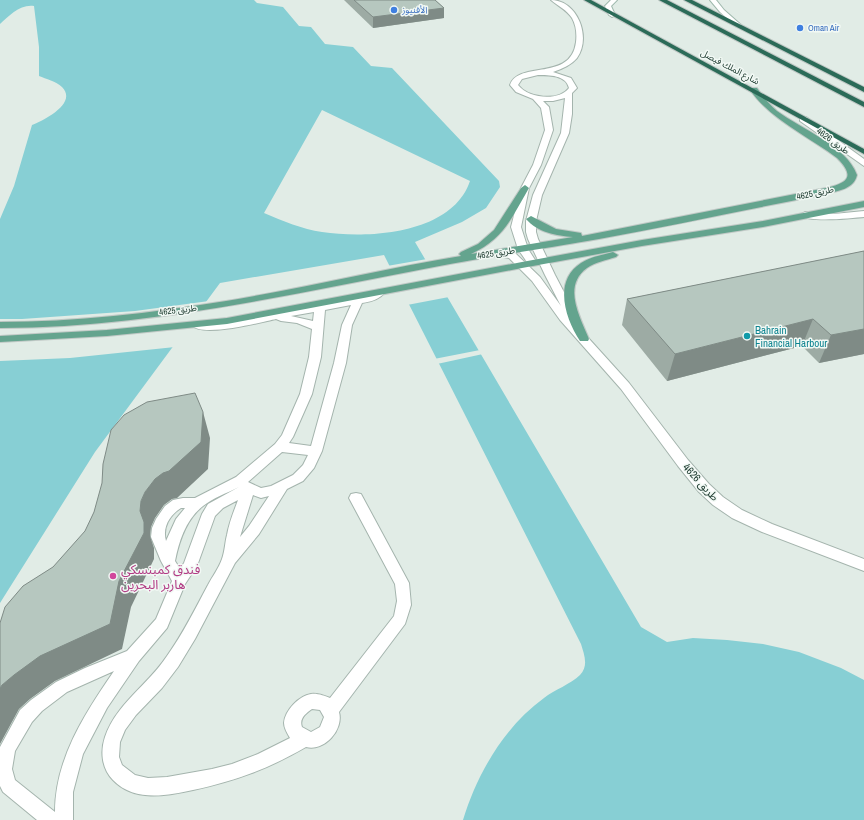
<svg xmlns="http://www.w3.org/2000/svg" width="864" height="820" font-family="'Archivo Narrow','Noto Sans Arabic',sans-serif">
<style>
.water{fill:#87cfd4;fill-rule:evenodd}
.pier{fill:#e1ece6}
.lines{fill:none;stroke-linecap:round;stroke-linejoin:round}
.street-casing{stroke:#a4b4ad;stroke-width:2}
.secondary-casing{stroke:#9fb9ad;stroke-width:2}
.primary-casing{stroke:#c1c9c6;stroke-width:2}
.highway-casing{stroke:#c1c9c6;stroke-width:2}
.street{fill:#fff;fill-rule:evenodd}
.secondary{fill:#fff;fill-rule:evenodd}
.primary{fill:#64a48e;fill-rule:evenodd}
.highway{fill:#2b6b58;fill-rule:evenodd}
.wall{fill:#9daba4}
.shaded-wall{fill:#7f8b86}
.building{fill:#b6c7bf;stroke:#7f8b86}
.shop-dot{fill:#3f7fe0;stroke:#f2f9f5;stroke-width:1.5}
.culture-dot{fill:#0f9aa8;stroke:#f2f9f5;stroke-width:1.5}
.hotel-dot{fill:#d1479c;stroke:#f2f9f5;stroke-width:1.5}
.labels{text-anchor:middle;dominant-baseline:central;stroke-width:3;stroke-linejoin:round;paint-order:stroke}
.far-shop-label{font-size:9px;fill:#366cbe;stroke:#f2f9f5;text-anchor:start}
.far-street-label{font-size:9px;fill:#213e33;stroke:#f2f9f5}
.culture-label{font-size:11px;fill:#0d838f;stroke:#f2f9f5;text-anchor:start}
.street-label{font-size:11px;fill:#213e33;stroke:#f2f9f5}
.near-hotel-label{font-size:13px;fill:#b23c85;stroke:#f2f9f5;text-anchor:start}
</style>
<rect width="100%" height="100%" fill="#e1ece6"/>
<path class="water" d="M0,0H254L257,3L283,7L299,26L311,27L325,44L353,47L371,66L392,68L499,181L500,187L486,208L462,222L415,242L641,627L667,642L693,638L727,640L763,644L799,652L841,668L864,680V820H463C477,774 504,727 544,698C554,690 571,684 580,675C589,666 584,654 581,644L384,255L220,283L95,452L0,603V219L14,186L32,125C44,120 78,103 62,87C56,81 46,79 39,76V47L34,6C20,4 9,16 0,24ZM322,110L470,181C452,234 369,239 322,232C302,229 283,221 264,213Z"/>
<g class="pier">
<polygon points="427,259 449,297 407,305 387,266"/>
<polygon points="209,301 175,347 70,358 0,361 0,319 22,319 135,311"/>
<polygon points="480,350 483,354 437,364 434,359"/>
</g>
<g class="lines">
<g class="street-casing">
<g id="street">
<path d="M551,0C577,0 592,37 577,58C571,65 562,69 553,72L571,78L577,88L572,93V114L569,133L542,195L536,221V232L538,239L555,275L577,317L572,320L629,383L688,460L709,484L723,497L742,510L772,524L864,559V571L762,532L732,518L713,505L699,492L678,466L621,389L560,320L532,281L509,258L494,255L492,253L497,250L515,253L540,277L561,306L545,275L528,239L526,232V221L533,195L561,133L565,98L553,101H543L549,107L553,130L541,165L529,188L521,227L528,249L537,263L535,265H529L518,249L511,227L521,188L533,165L545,130L541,108L533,99L516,92L510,85C519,60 571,82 576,42C577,34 576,25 572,18C567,10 558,6 551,0ZM538,75C549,75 566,75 569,88C558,102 528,98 518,85L522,79Z"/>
<polygon points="800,117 806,117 864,159 864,166 800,121"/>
<path d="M864,211V217C852,218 809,223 800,215L805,212L834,214Z"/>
<path d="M380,289L384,290L385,292C380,299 371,302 362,303L352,325L346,363L322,451L314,468L303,481L287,489L259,534L235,563L195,639L178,667L162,688L136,715L125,730L120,742L119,757L122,765L135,775L148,778L167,777L212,769L232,764L258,754L290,738C287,733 284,728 284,723C285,710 299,696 311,694C317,693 325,696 330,698L394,616L397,601L395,584L349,498L351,494L356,493L361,494L409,583L411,605L405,624L339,712C344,730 324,752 306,747C268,769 235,781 193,790C166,796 134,802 113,780C102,769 100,752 105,737C116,704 148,685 167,656C183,634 195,609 208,585C212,577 219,568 222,559C225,551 225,542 227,535C229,523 234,511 238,500L223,508L215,516L197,566L185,584L167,628L139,661L107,708L83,754L73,792V820H37L3,792L0,786V747L20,710L31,700L56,682L85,668L127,651L156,619L172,581L161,561L151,537L152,528L156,519L165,506L173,500L183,498H195L236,477L275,444L282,435L300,394L309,357L312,329L297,323L281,321L276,319C262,322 201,338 192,325L197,322L217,323L242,320L288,310L362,297ZM351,305L342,325L334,363L311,446L289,443L293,437L312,394L321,357L325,310ZM314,312L313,321L291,316ZM282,452L308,455L303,465L293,475L271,486L261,488L248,482ZM239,487L208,504L202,514L184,563L180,569L175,561C179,541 186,519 203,506C213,498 227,493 239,487ZM253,495L261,498L269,496L249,526L240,537ZM181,508H185L176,519L166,541C162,527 170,515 181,508ZM114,671C85,713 55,759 55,812L15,780L12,769L15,751L32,722L42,711L67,692ZM312,709L320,710L324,717L320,727L311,732L302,727C299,719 305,714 312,709Z"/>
</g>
</g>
<g class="secondary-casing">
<g id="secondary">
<polygon points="611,0 617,0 611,6 615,15 612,17 609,15 605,6"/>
<polygon points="710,0 716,0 724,10 741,25 741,27 737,27 720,12"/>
</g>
</g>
<g class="primary-casing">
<g id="primary">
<path d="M751,88H757C763,97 769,104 777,111C801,129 847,146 857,175C854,189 838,191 826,194C750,209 675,225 599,239C542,249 485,257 429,268C287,295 145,328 0,328V322C75,322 152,313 226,301C304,288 382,269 461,256L459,254L461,252L478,244L494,230L521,188L525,185L529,188C512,217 504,239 471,254L573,237C557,236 537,232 526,219L531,216L556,229L581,233L582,236L826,188C849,183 855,176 837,158C808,136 771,120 750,90Z"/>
<polygon points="864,201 864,207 763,227 642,246 522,268 227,324 107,336 0,342 0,336 107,330 227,318 522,262 642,240 763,221"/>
<path d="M613,252L618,255L616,257C607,260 595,262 587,268C562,286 580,317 589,339L588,341H580C565,318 553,281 581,263C590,257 602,255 613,252Z"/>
</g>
</g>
<g class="highway-casing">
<g id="highway">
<polygon points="584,0 591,0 864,149 864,154"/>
<polygon points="659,0 667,0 864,102 864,107"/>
<polygon points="684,0 692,0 864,87 864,92"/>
</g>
</g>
<use href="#street" class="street"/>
<use href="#secondary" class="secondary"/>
<use href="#primary" class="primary"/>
<use href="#highway" class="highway"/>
</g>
<g class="wall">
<polygon points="344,0 435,0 444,8 444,18 373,28"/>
<polygon points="864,251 864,354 819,363 802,346 667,381 622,325 627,299"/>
</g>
<g class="shaded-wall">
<polygon points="444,8 444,18 373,28 373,17"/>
<polygon points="813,319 802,346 667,381 675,354"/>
<polygon points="864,329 864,354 819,363 831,335"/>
<polygon points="203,412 210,438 208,469 177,498 172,499 164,505 155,518 151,527 150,536 154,548 154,559 131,607 122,649 55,681 30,699 19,709 0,744 0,688 2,685 119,581 141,501 145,492"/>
</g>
<g class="building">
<polygon points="354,0 435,0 444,8 373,17"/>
<polygon points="864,251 864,329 831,335 813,319 675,354 627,299"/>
<polygon points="195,393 203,412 201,442 169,471 163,473 155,479 145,492 141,501 140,511 144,522 144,533 119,581 110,624 40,656 14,675 2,685 0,688 0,623 5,607 23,586 53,567 85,531 94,512 102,483 103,464 111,430 124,415 147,402"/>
</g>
<g class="shop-dot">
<circle cx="394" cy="10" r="4"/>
<circle cx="800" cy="28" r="4"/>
</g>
<circle class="culture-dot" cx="747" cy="336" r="4"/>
<circle class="hotel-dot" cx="113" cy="576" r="4"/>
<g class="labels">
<g class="far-shop-label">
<text x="402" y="10">الأفنيوز</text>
<text x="808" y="28">Oman Air</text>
</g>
<g class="far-street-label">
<text transform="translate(730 67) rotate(28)">شارع الملك فيصل</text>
<text transform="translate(833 141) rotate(36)">طريق 4626</text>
<text transform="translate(815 193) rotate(-12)">طريق 4625</text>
<text transform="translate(496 253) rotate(-9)">طريق 4625</text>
<text transform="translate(178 310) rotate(-7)">طريق 4625</text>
</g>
<g class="culture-label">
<text x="755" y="330">Bahrain<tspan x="755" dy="13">Financial Harbour</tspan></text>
</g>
<g class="street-label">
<text transform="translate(701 482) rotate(47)">طريق 4626</text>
</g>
<g class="near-hotel-label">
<text x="121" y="569">فندق كمبنسكي<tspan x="121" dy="15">هاربر البحرين</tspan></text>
</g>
</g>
</svg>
